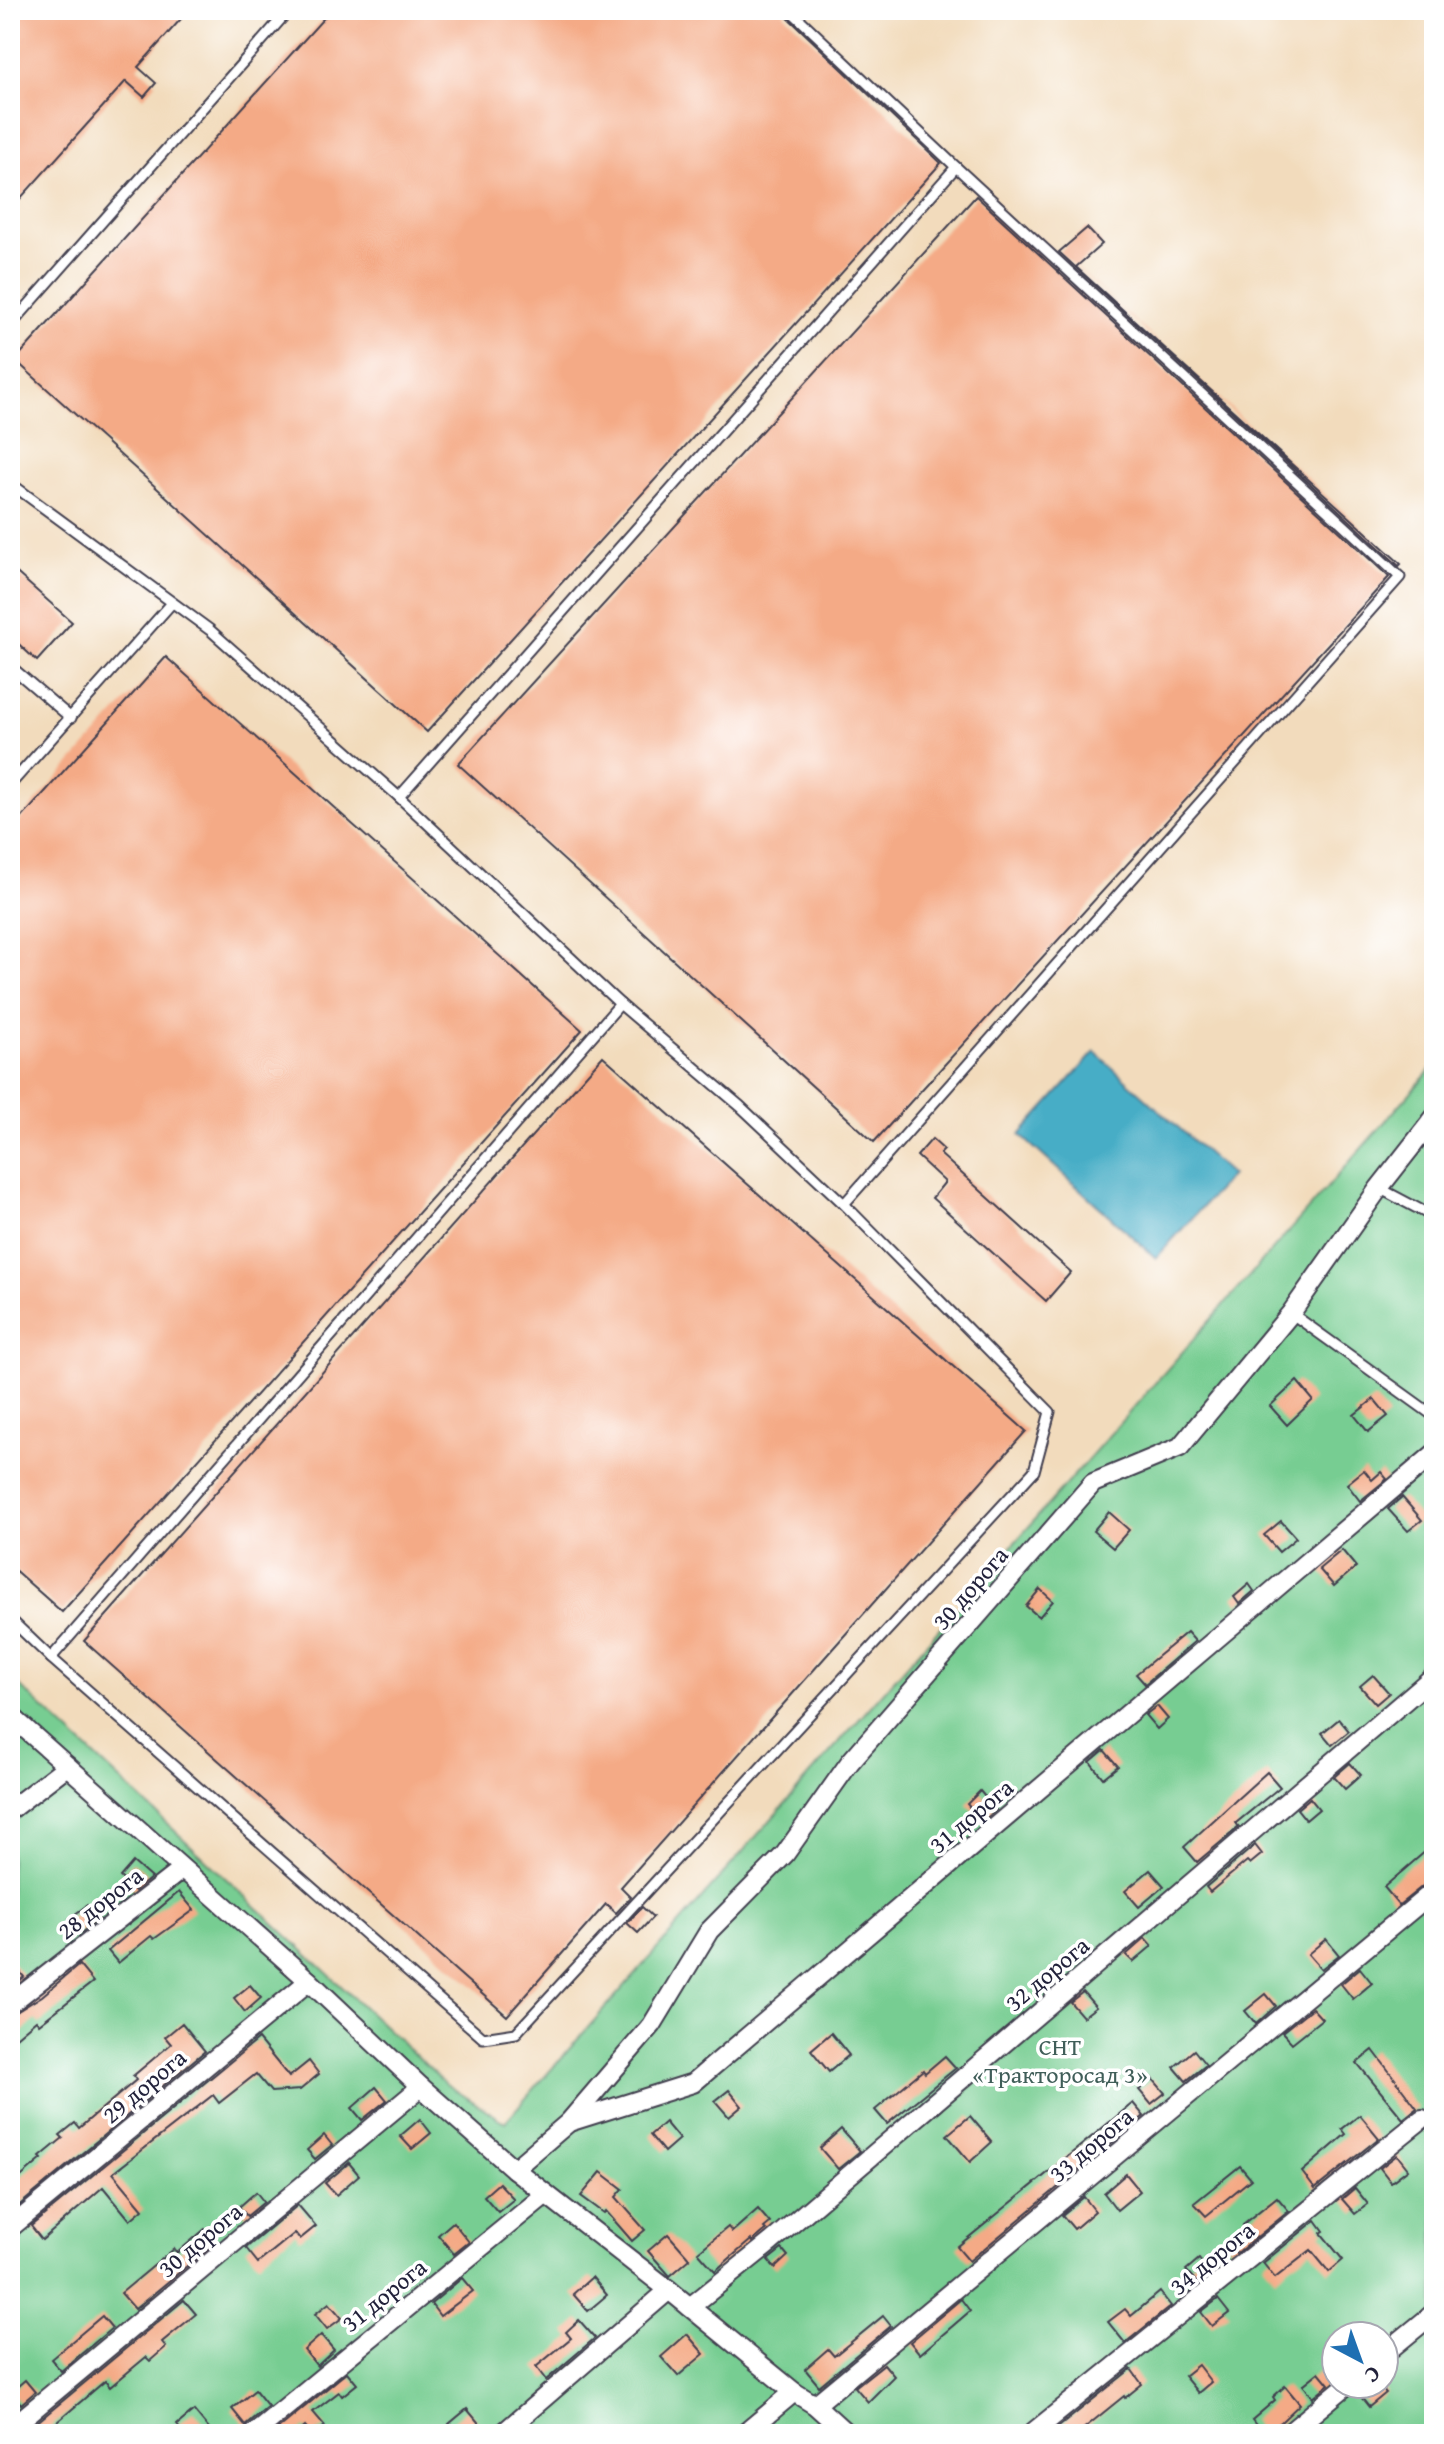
<svg xmlns="http://www.w3.org/2000/svg" width="1444" height="2444" font-family="'Gentium Book Plus',serif">
<style>
.green{fill:#77cd92;stroke:#4c7866;stroke-width:2;fill-rule:evenodd}
.water{fill:#46adc6;stroke:#346880;stroke-width:2}
.building{fill:#f4aa86}
.lines{fill:none;stroke-linecap:round;stroke-linejoin:round}
.service-casing{stroke:#413e4e;stroke-width:13}
.minor-casing{stroke:#413e4e;stroke-width:22}
.service{stroke:#fff;stroke-width:9}
.minor{stroke:#fff;stroke-width:18}
.labels{text-anchor:middle;dominant-baseline:central;stroke-width:7;stroke-linejoin:round;paint-order:stroke}
.street-label{font-size:24px;fill:#22223b;stroke:#fff}
.park-label{font-size:24px;fill:#405e59;stroke:#fff}
</style>
<rect width="100%" height="100%" fill="#fff"/>
<filter id="ink" filterUnits="userSpaceOnUse"><feTurbulence type="fractalNoise" baseFrequency=".0125" numOctaves="2"/><feDisplacementMap in="SourceGraphic" scale="16" xChannelSelector="R" yChannelSelector="G"/><feConvolveMatrix kernelMatrix="1 2 1 2 8 2 1 2 1" color-interpolation-filters="sRGB"/></filter>
<filter id="wash" filterUnits="userSpaceOnUse"><feTurbulence type="fractalNoise" baseFrequency=".006" numOctaves="4" result="noise"/><feDisplacementMap in="SourceGraphic" scale="32" xChannelSelector="R" yChannelSelector="G"/><feGaussianBlur stdDeviation="1.8" result="paint"/><feColorMatrix in="noise" values="0 0 0 0 0 0 0 0 0 0 0 0 0 0 0 0 0 1.4 0 .05"/><feComposite in="paint" operator="in"/></filter>
<g filter="url(#wash)">
<rect width="100%" height="100%" fill="#f2dbbc"/>
<path class="green" d="M1434,1066V2434H10V1677L446,2084L505,2122ZM1336,2336H1384V2384H1336Z"/>
<polygon class="water" points="1095,1052 1231,1175 1156,1258 1020,1135"/>
<g id="blocks">
<g class="building">
<polygon points="10,10 189,10 138,67 156,83 144,97 126,81 10,210"/>
<polygon points="331,10 783,10 785,15 941,163 427,732 15,360"/>
<polygon points="976,196 1389,577 874,1142 458,764"/>
<polygon points="1087,228 1102,244 1076,267 1401,564 1399,566 1059,252"/>
<polygon points="10,567 72,622 37,661 10,636"/>
<polygon points="166,657 582,1030 62,1612 10,1566 10,831"/>
<polygon points="603,1056 1026,1431 621,1887 631,1897 616,1913 606,1904 507,2016 84,1641"/>
<polygon points="932,1139 944,1150 940,1154 1071,1272 1046,1301 932,1198 945,1182 917,1156"/>
<polygon points="1297,1381 1313,1400 1287,1425 1270,1406"/>
<polygon points="1374,1399 1388,1416 1368,1432 1354,1415"/>
<polygon points="1364,1470 1372,1480 1381,1472 1387,1479 1360,1501 1347,1484"/>
<polygon points="1402,1497 1422,1520 1408,1531 1388,1509"/>
<polygon points="1109,1512 1129,1530 1113,1548 1093,1531"/>
<polygon points="1281,1521 1296,1538 1279,1552 1264,1535"/>
<polygon points="1342,1550 1356,1567 1334,1586 1319,1569"/>
<polygon points="1249,1584 1254,1591 1239,1604 1234,1597"/>
<polygon points="1040,1589 1053,1601 1039,1617 1026,1606"/>
<polygon points="1187,1632 1195,1641 1145,1684 1136,1674"/>
<polygon points="1373,1675 1389,1693 1376,1704 1360,1686"/>
<polygon points="1157,1706 1168,1719 1157,1729 1145,1715"/>
<polygon points="1339,1719 1349,1731 1332,1745 1322,1733"/>
<polygon points="1104,1750 1118,1766 1103,1778 1090,1762"/>
<polygon points="1350,1763 1361,1775 1345,1789 1334,1777"/>
<polygon points="1267,1772 1280,1787 1236,1823 1239,1827 1197,1862 1184,1847"/>
<polygon points="980,1791 996,1810 982,1822 967,1804"/>
<polygon points="1310,1798 1319,1809 1306,1820 1297,1809"/>
<polygon points="1434,1844 1434,1877 1399,1905 1384,1887"/>
<polygon points="1255,1845 1262,1854 1250,1864 1247,1861 1210,1892 1206,1887"/>
<polygon points="133,1862 151,1878 135,1891 120,1877"/>
<polygon points="1150,1870 1164,1886 1139,1907 1125,1891"/>
<polygon points="179,1892 194,1910 154,1939 151,1936 118,1963 108,1951"/>
<polygon points="87,1905 99,1919 81,1933 69,1919"/>
<polygon points="642,1907 653,1917 638,1933 627,1923"/>
<polygon points="1145,1938 1152,1946 1133,1962 1126,1955"/>
<polygon points="1326,1939 1339,1955 1321,1969 1308,1954"/>
<polygon points="10,1960 24,1977 10,1989"/>
<polygon points="79,1965 93,1982 39,2024 36,2020 10,2042 10,2016 42,1996"/>
<polygon points="1360,1968 1372,1983 1353,1999 1341,1984"/>
<polygon points="250,1985 261,1998 245,2012 234,1998"/>
<polygon points="1083,1992 1096,2007 1083,2017 1070,2002"/>
<polygon points="1266,1994 1276,2006 1256,2024 1245,2011"/>
<polygon points="1312,2008 1322,2019 1292,2043 1282,2032"/>
<polygon points="182,2023 205,2051 16,2208 10,2201 10,2186 42,2159 40,2157 63,2138 60,2135 75,2123 79,2128 136,2080 133,2076 171,2044 165,2037"/>
<polygon points="831,2033 849,2055 829,2072 811,2050"/>
<polygon points="258,2039 289,2077 309,2061 319,2074 300,2090 271,2092 256,2074 219,2103 213,2095 113,2173 143,2209 130,2220 103,2187 42,2240 31,2226"/>
<polygon points="1194,2050 1206,2065 1186,2081 1174,2067"/>
<polygon points="1373,2050 1417,2108 1403,2119 1357,2063"/>
<polygon points="945,2056 956,2068 887,2124 875,2110 923,2070 925,2073"/>
<polygon points="1153,2079 1165,2093 1151,2104 1139,2090"/>
<polygon points="376,2087 387,2100 362,2120 352,2108"/>
<polygon points="729,2090 742,2106 729,2117 715,2101"/>
<polygon points="1133,2103 1144,2116 969,2261 957,2247"/>
<polygon points="1360,2115 1379,2138 1315,2189 1302,2172 1346,2134 1342,2129"/>
<polygon points="970,2116 992,2142 970,2162 947,2135"/>
<polygon points="420,2119 431,2133 412,2149 400,2136"/>
<polygon points="665,2122 679,2139 664,2152 650,2135"/>
<polygon points="841,2129 860,2151 838,2169 820,2148"/>
<polygon points="324,2135 332,2145 315,2159 307,2150"/>
<polygon points="1397,2155 1408,2169 1391,2182 1380,2168"/>
<polygon points="349,2163 359,2175 336,2195 325,2183"/>
<polygon points="1240,2166 1251,2179 1206,2216 1194,2203"/>
<polygon points="601,2172 623,2189 616,2197 645,2230 632,2241 606,2211 604,2213 581,2196"/>
<polygon points="1126,2174 1140,2191 1117,2210 1104,2193"/>
<polygon points="499,2183 514,2199 498,2212 484,2196"/>
<polygon points="1355,2188 1368,2204 1355,2214 1342,2199"/>
<polygon points="256,2192 264,2202 247,2216 239,2207"/>
<polygon points="1084,2197 1095,2211 1074,2229 1062,2215"/>
<polygon points="1277,2197 1289,2211 1236,2254 1227,2243 1243,2230 1243,2224"/>
<polygon points="298,2205 316,2226 300,2239 295,2233 258,2263 246,2248"/>
<polygon points="758,2209 770,2223 764,2228 766,2230 752,2242 751,2240 715,2271 698,2252 728,2227 732,2232"/>
<polygon points="1316,2220 1324,2231 1321,2233 1343,2260 1329,2272 1311,2250 1275,2278 1263,2263"/>
<polygon points="453,2222 469,2242 454,2254 438,2235"/>
<polygon points="205,2229 216,2242 135,2309 121,2293 174,2249 177,2253"/>
<polygon points="668,2234 690,2259 670,2276 648,2251"/>
<polygon points="782,2249 788,2256 775,2268 768,2260"/>
<polygon points="1199,2259 1211,2274 1198,2284 1186,2270"/>
<polygon points="592,2277 607,2295 588,2311 573,2294"/>
<polygon points="462,2278 473,2291 440,2316 431,2304"/>
<polygon points="1160,2292 1171,2306 1125,2343 1108,2322 1125,2309 1131,2316"/>
<polygon points="961,2299 970,2311 920,2354 910,2342"/>
<polygon points="1218,2299 1229,2313 1212,2326 1201,2312"/>
<polygon points="184,2300 196,2314 162,2342 166,2347 150,2361 146,2357 110,2387 105,2381 43,2434 23,2434"/>
<polygon points="329,2303 342,2318 327,2329 315,2314"/>
<polygon points="102,2316 112,2328 61,2371 51,2359"/>
<polygon points="883,2316 891,2326 819,2386 805,2369 828,2349 834,2356"/>
<polygon points="579,2320 595,2338 546,2380 536,2367 571,2338 566,2332"/>
<polygon points="687,2334 704,2354 678,2376 661,2357"/>
<polygon points="321,2335 334,2350 317,2366 304,2350"/>
<polygon points="884,2364 894,2376 868,2402 855,2387"/>
<polygon points="1198,2365 1211,2382 1198,2393 1184,2376"/>
<polygon points="1131,2369 1142,2384 1125,2398 1124,2396 1077,2434 1050,2434"/>
<polygon points="347,2372 357,2384 342,2396 339,2392 313,2412 325,2426 316,2434 311,2434 305,2427 297,2434 272,2434"/>
<polygon points="1319,2372 1329,2384 1313,2397 1303,2385"/>
<polygon points="25,2380 35,2392 21,2404 11,2392"/>
<polygon points="1360,2384 1378,2384 1386,2393 1369,2407 1357,2392"/>
<polygon points="1285,2386 1300,2404 1281,2422 1263,2434 1252,2420 1275,2400 1273,2397"/>
<polygon points="255,2390 268,2406 245,2425 232,2409"/>
<polygon points="467,2409 488,2434 457,2434 449,2424"/>
<polygon points="194,2411 213,2434 184,2434 177,2425"/>
</g>
</g>
</g>
<g filter="url(#ink)">
<use href="#blocks" fill-opacity="0" stroke="#413e4e" stroke-width="2"/>
<g class="lines">
<g class="service-casing">
<g id="service">
<polyline points="790,10 956,167 1400,577 844,1204"/>
<polyline points="10,326 289,10"/>
<polyline points="10,483 210,630 399,797 620,1004 740,1106 844,1204 1050,1412 1034,1471 516,2033 483,2038 51,1658 10,1619"/>
<polyline points="10,666 71,718"/>
<polyline points="10,785 172,603"/>
<polyline points="399,797 956,167"/>
<polyline points="1379,1188 1434,1217"/>
<polyline points="1291,1313 1434,1416"/>
<polyline points="51,1658 620,1004"/>
</g>
</g>
<g class="minor-casing">
<g id="minor">
<polyline points="10,1715 309,1981 421,2087 514,2169 669,2290 794,2392 815,2405 847,2434"/>
<polyline points="10,1810 67,1766"/>
<polyline points="10,2004 181,1870"/>
<polyline points="569,2122 652,2025 709,1931 785,1854 850,1762 1093,1483 1180,1447 1291,1313 1379,1188 1434,1118"/>
<polyline points="514,2169 569,2122 693,2083 1434,1454"/>
<polyline points="10,2228 309,1981"/>
<polyline points="690,2307 771,2242 1434,1676"/>
<polyline points="1384,2354 1434,2313"/>
<polyline points="815,2405 1434,1891"/>
<polyline points="10,2429 421,2087"/>
<polyline points="253,2434 546,2194"/>
<polyline points="502,2434 669,2290"/>
<polyline points="744,2434 794,2392"/>
<polyline points="1031,2434 1422,2119"/>
<polyline points="1288,2434 1348,2384"/>
</g>
</g>
<use href="#service" class="service"/>
<use href="#minor" class="minor"/>
</g>
</g>
<g class="labels">
<g class="street-label">
<text transform="translate(970 1588) rotate(-49)">30 дорога</text>
<text transform="translate(971 1816) rotate(-40)">31 дорога</text>
<text transform="translate(100 1903) rotate(-38)">28 дорога</text>
<text transform="translate(1047 1974) rotate(-40)">32 дорога</text>
<text transform="translate(144 2086) rotate(-40)">29 дорога</text>
<text transform="translate(1091 2145) rotate(-40)">33 дорога</text>
<text transform="translate(200 2240) rotate(-40)">30 дорога</text>
<text transform="translate(1212 2258) rotate(-39)">34 дорога</text>
<text transform="translate(384 2295) rotate(-39)">31 дорога</text>
</g>
<g class="park-label">
<text x="1060" y="2046">СНТ<tspan x="1060" dy="28">«Тракторосад 3»</tspan></text>
</g>
</g>
<rect width="1444" height="2444" fill="none" stroke="#fff" stroke-width="40"/>
<g transform="translate(1360 2360) rotate(139)"><circle r="38" fill="#ffffff" stroke="#a7a7b1" stroke-width="2"/>
<path d="M0-6L14 30L0 20L-14 30Z" fill="#1f6fb2"/>
<text y="-12" font-size="22" font-weight="bold" text-anchor="middle" fill="#22223b">С</text>
</g>
</svg>
